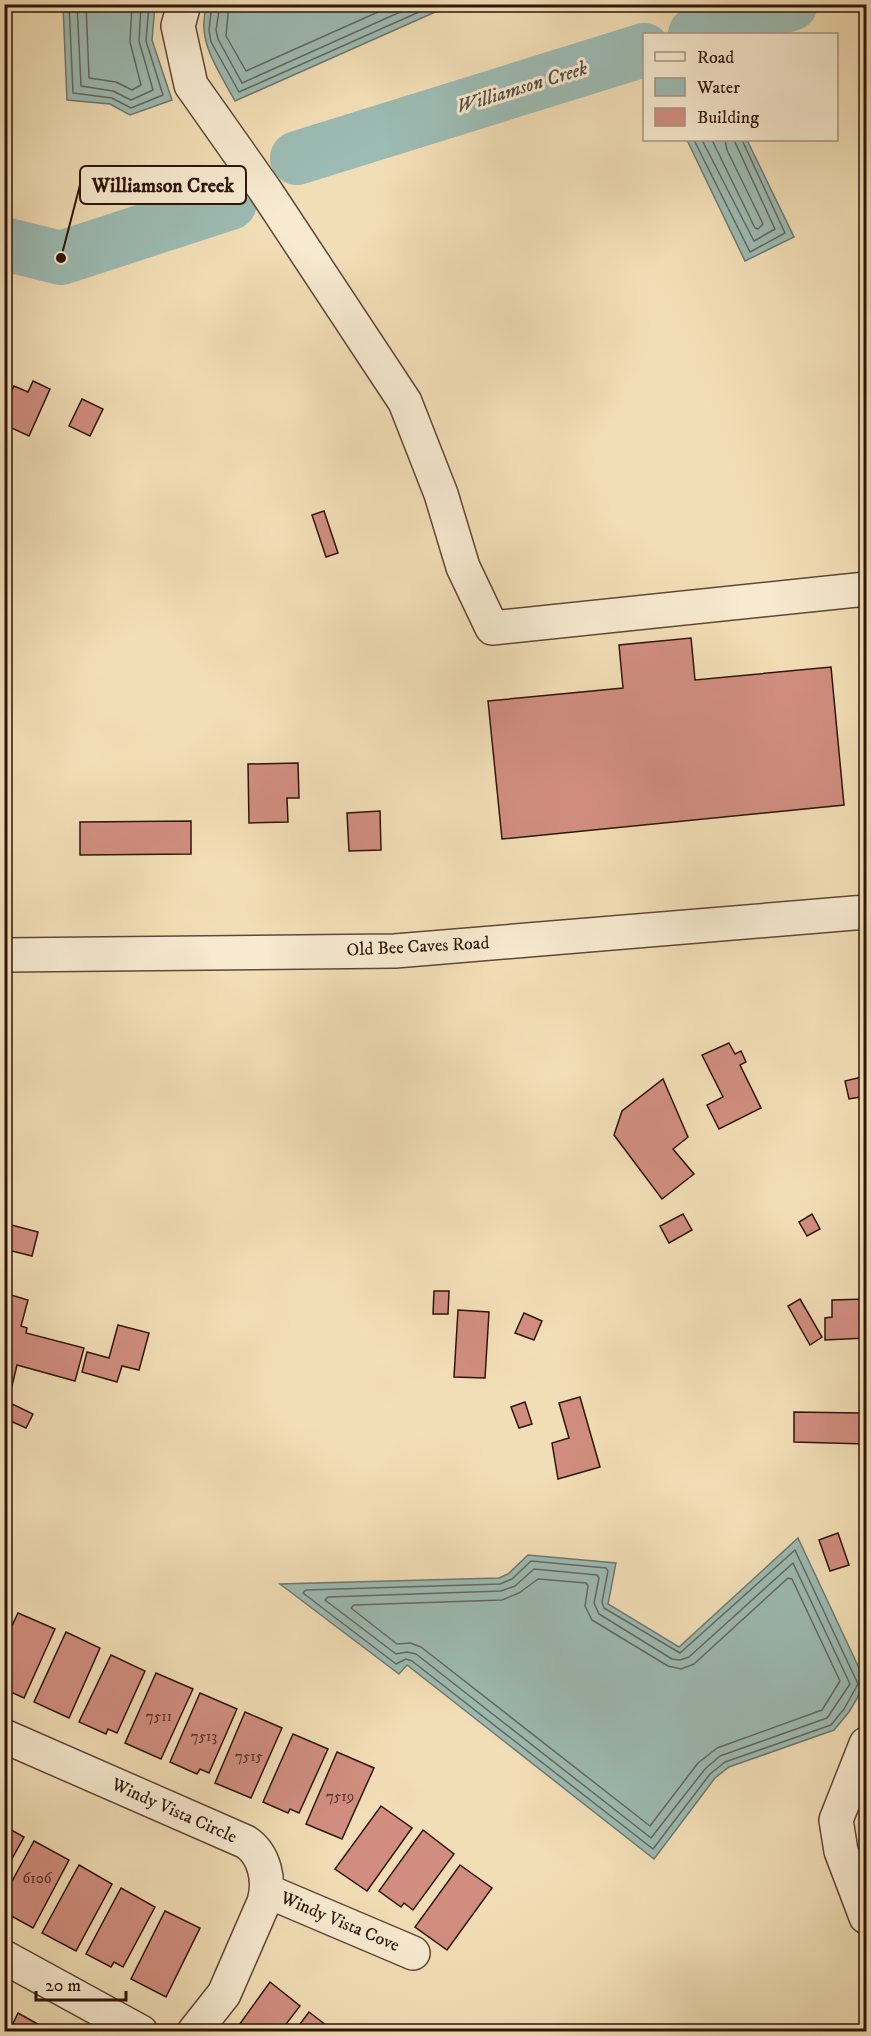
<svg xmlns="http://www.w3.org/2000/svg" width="871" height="2036" font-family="'IM FELL DW Pica',serif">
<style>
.water{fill:#9cbbb3;stroke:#707970;stroke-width:1.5}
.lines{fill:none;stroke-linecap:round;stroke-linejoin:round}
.shore{stroke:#66685f;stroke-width:1.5}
.river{stroke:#9cbbb3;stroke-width:54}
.building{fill:#d18e80;stroke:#2f150b;stroke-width:1.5}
.minor-casing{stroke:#604736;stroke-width:36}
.minor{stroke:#f7ead0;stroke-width:33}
.labels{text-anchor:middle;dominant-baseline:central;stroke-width:6;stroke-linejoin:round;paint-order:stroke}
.number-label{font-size:15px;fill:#583328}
.street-label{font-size:18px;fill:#2f150b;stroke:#f7ead0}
.water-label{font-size:20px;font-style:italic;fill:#554f46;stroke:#f7ead0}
.leader{fill:none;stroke:#2f150b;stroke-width:2}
.callout-dot{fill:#2f150b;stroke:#f7ead0;stroke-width:2}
.callout{fill:#f7ead0;stroke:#2f150b;stroke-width:2}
.callout-label{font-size:20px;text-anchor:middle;font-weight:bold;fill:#2f150b}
</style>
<rect width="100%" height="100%" fill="#f2deb6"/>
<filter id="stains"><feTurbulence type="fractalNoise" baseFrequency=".00333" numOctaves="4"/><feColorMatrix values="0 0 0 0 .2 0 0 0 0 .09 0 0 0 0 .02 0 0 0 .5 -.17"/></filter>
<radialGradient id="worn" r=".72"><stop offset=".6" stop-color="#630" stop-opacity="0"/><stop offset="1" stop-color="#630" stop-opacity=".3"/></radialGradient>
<g class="water">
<polygon points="63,5 155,5 152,40 172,100 130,115 110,104 67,100"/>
<path d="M207,5V4L451,5L235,101C219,71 195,40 207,5Z"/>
<polygon points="687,140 747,140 794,237 745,261"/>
<polygon points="798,1538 866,1683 849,1712 834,1730 729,1767 715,1778 654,1859 407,1665 399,1674 280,1584 499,1578 508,1574 528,1555 616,1563 608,1604 679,1647"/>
</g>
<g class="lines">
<g class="shore">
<polyline points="69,4 73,93 112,98 131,108 163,95 146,41 149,4"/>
<polyline points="77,4 81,86 113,91 131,100 153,90 139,41 141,4"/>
<polyline points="86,4 89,78 116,82 132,90 141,85 130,42 132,4"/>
<polyline points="212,4 209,30 211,42 239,92 437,4"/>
<polyline points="220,4 216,30 218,39 242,83 418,4"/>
<polyline points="229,4 226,36 246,71 396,4"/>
<polyline points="694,140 750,252 785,233 742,140"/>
<polyline points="702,140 754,241 775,229 734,140"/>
<polyline points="712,140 755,228 758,229 763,224 727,150 725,140"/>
<polygon points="795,1550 858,1684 844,1709 831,1725 725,1762 710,1774 653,1849 412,1661 406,1659 396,1664 303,1593 306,1590 500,1584 512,1579 531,1561 606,1568 608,1571 602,1602 604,1608 680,1653"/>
<polygon points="793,1563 850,1684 827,1718 720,1756 705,1769 651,1838 416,1654 407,1652 396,1654 325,1600 328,1597 501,1591 515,1586 534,1569 597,1575 599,1578 594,1603 599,1614 672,1659 680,1660 689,1657"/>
<polygon points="788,1578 792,1579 840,1681 822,1710 717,1748 698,1763 650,1826 421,1647 410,1643 397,1644 351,1608 354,1605 502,1600 519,1593 538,1579 586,1583 588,1586 585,1606 592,1620 668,1666 681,1669 694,1664"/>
</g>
<g class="river">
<polyline points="695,34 791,4"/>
<polyline points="297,158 644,50"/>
<polyline points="4,244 61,258 230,203"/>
</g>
</g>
<g class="building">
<polygon points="33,381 50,389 29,436 5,425 9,417 4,415 4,406 14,386 28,392"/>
<polygon points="82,399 103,409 90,436 69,426"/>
<polygon points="324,511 338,553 326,557 312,515"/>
<polygon points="691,638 695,680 831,667 844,805 502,839 488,701 623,688 619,645"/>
<polygon points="298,763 299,798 287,798 288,822 249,823 248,764"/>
<polygon points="380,811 381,850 349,851 347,813"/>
<polygon points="191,821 191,854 80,855 80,822"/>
<polygon points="729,1043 735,1054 741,1051 746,1062 740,1065 761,1108 719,1129 707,1105 723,1097 702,1055"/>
<polygon points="866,1076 866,1096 849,1099 845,1081"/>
<polygon points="663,1079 688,1137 673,1149 694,1174 662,1199 614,1135 622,1111"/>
<polygon points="683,1214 692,1230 669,1243 660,1226"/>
<polygon points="812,1214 820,1229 807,1236 799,1222"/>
<polygon points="4,1223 38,1232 32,1256 4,1249"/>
<polygon points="434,1291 449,1291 448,1314 433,1314"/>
<polygon points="4,1293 28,1300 21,1326 27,1328 26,1333 84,1348 75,1381 17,1365 12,1386 4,1384"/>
<polygon points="800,1299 822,1337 810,1345 788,1306"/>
<polygon points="866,1299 866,1338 825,1340 825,1318 832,1317 832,1300"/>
<polygon points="458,1310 489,1312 485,1378 454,1377"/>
<polygon points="524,1313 542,1321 534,1340 515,1333"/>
<polygon points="118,1325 149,1333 139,1370 122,1366 117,1382 82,1372 87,1352 109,1358"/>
<polygon points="580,1397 600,1467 558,1479 552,1443 569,1438 559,1403"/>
<polygon points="8,1402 33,1414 26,1428 4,1418"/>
<polygon points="525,1402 532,1424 519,1428 511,1407"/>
<polygon points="794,1412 861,1413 861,1424 866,1424 866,1444 794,1442"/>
<polygon points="838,1533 849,1565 830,1571 819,1540"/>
<polygon points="18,1613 55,1629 24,1698 4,1689 4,1643"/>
<polygon points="66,1632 100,1648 69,1718 34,1702"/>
<polygon points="111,1655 145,1671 117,1733 108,1729 106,1734 79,1722"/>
<polygon points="156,1673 193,1689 161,1759 125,1743"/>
<polygon points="200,1693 237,1709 209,1773 200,1769 197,1774 170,1762"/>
<polygon points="245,1712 282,1728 251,1798 215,1783"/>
<polygon points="293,1734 328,1749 299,1813 290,1809 288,1813 263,1802"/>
<polygon points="337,1752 374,1768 342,1839 306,1824"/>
<polygon points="381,1806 412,1828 367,1891 335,1869"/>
<polygon points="4,1826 24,1837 4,1873"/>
<polygon points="423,1830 454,1854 413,1910 404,1903 401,1907 379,1891"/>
<polygon points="34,1841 69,1860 33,1928 4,1912 4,1896"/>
<polygon points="79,1865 112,1884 76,1951 42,1933"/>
<polygon points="460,1865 492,1888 447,1950 415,1927"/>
<polygon points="121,1888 155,1907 123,1967 114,1962 111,1967 86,1954"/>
<polygon points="165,1911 200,1928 166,1997 131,1979"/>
<polygon points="270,1982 300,2006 280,2032 234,2032"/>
<polygon points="309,2012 335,2032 294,2032"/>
<polygon points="18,2013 52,2032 9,2032"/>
</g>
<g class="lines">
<g class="minor-casing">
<g id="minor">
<polyline points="184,4 178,26 191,85 265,190 405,402 441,494 463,567 492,628 866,589"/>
<polyline points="4,955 395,951 866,912"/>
<path d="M4,1736L246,1842C265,1855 270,1881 264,1902L224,1994L194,2032"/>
<polyline points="866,1744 836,1820 841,1851 866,1917"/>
<polyline points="267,1891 413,1953"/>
<polyline points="4,1957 141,2032"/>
</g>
</g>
<use href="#minor" class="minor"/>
</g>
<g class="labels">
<g class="number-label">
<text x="159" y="1716">7511</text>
<text x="204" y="1736">7513</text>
<text x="249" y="1756">7515</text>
<text x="340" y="1796">7519</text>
<text x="37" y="1878">6106</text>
</g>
<g class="street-label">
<text transform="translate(418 947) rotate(-3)">Old Bee Caves Road</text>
<text transform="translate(174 1811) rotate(24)">Windy Vista Circle</text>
<text transform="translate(340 1922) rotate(23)">Windy Vista Cove</text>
</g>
<g class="water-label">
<text transform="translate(522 88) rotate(-17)">Williamson Creek</text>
</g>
</g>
<path class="leader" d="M61 258L80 185"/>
<circle class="callout-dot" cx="61" cy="258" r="6"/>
<rect class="callout" x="80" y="166" width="166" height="38" rx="6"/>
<g class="callout-label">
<text x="163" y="192">Williamson Creek</text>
</g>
<rect width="871" height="2036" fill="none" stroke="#f2deb6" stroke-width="24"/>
<rect x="6" y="6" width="859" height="2024" fill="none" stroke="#2f150b" stroke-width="3"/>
<rect x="12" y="12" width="847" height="2012" fill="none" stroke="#2f150b" stroke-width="1.5"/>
<rect x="643" y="33" width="195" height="108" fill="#f7ead0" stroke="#a79581" stroke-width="1.5"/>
<rect x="655" y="52" width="30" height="9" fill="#f7ead0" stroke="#a79581" stroke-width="1.5"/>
<text x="697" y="63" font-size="18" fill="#2f150b">Road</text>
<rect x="655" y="78" width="30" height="18" fill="#9cbbb3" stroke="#a79581" stroke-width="1.5"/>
<text x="697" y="93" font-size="18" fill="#2f150b">Water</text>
<rect x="655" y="108" width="30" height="18" fill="#d18e80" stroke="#a79581" stroke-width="1.5"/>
<text x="697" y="123" font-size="18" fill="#2f150b">Building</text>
<path d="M36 1991v9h90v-9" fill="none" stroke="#2f150b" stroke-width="3"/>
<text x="45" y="1991" font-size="18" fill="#2f150b" stroke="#f7ead0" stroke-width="4.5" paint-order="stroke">20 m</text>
<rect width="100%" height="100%" filter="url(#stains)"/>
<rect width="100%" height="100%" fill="url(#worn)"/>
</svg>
